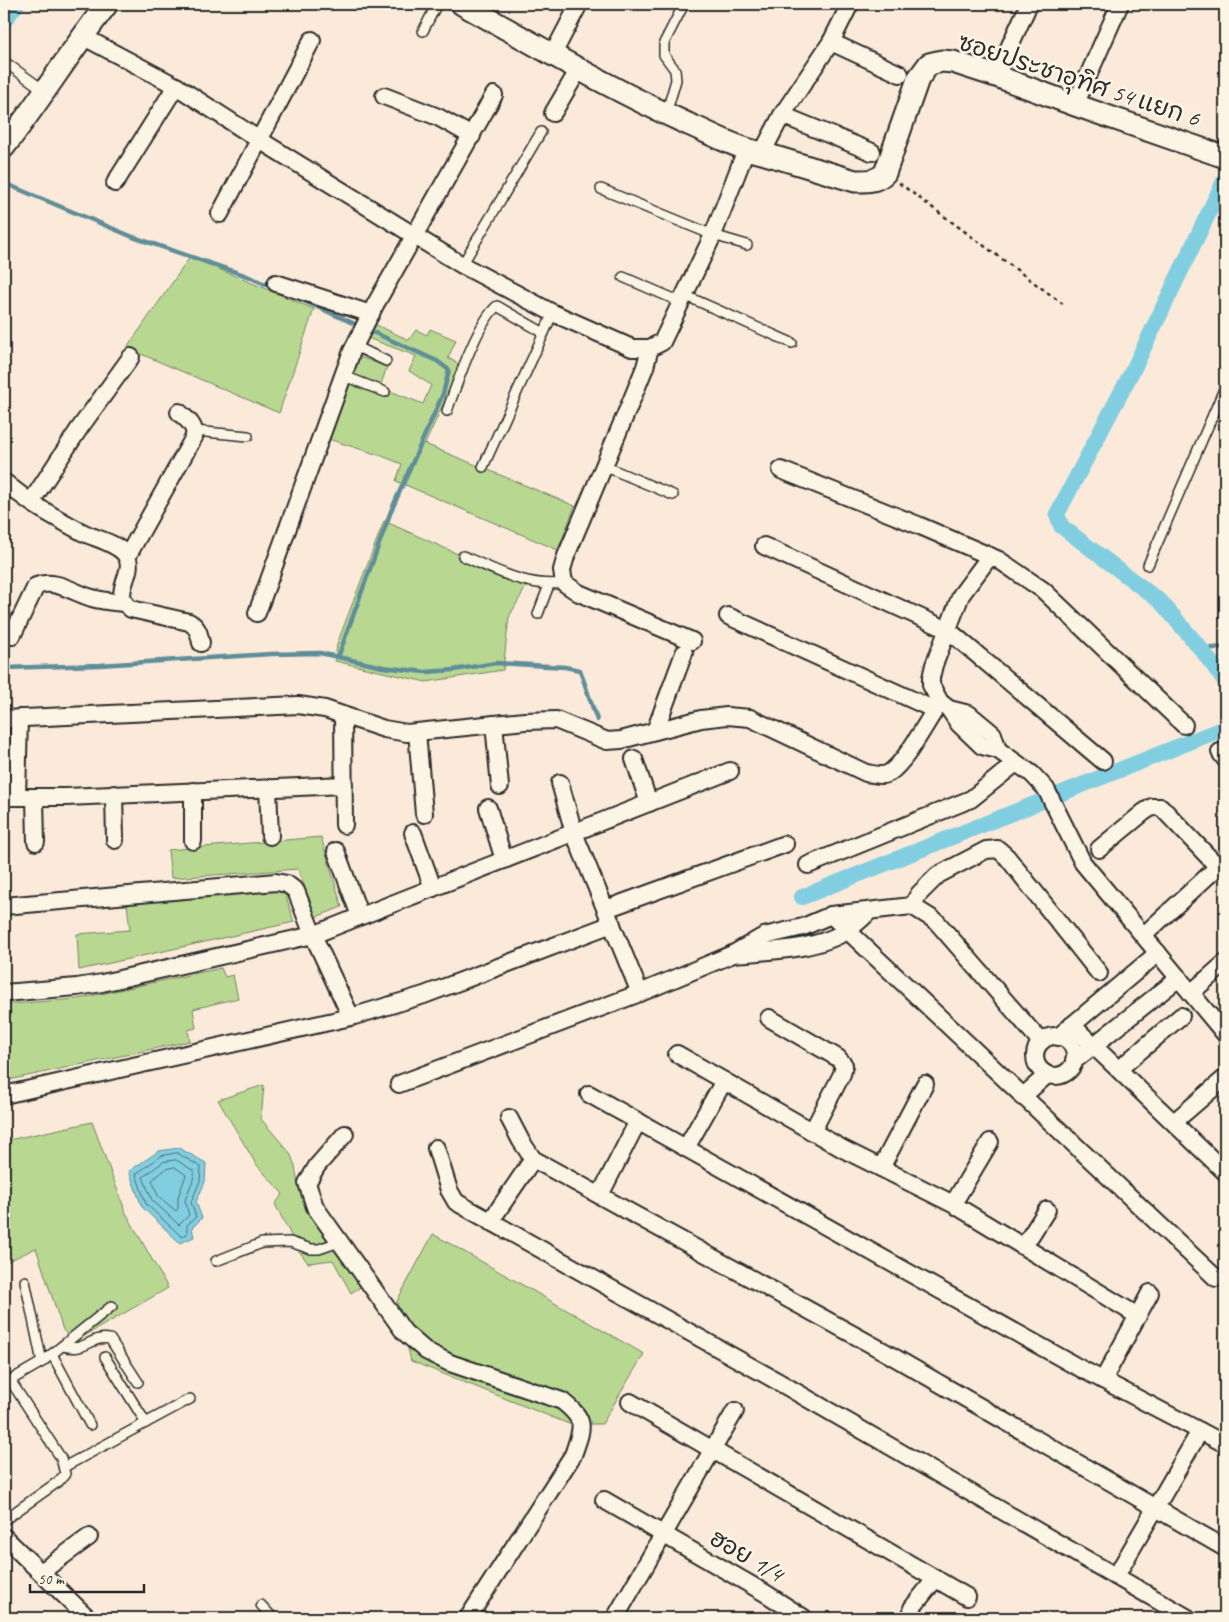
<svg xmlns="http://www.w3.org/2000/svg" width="1229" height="1622" font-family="Caveat,'Playpen Sans Thai',sans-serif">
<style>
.green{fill:#b8d892;stroke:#72825e}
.water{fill:#81cee0;stroke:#5f8d98}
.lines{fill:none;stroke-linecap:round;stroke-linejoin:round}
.shore{stroke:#4d6c73;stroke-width:1}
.stream{stroke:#5f8d98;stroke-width:4.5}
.canal{stroke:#81cee0;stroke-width:16}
.service-casing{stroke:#2b2b2b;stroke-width:12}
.minor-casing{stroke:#2b2b2b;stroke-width:20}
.tertiary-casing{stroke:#2b2b2b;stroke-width:25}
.path{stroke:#2b2b2b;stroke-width:2.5;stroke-dasharray:4 4;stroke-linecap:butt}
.service{stroke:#fcf5e5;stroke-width:9}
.minor{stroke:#fcf5e5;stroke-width:16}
.tertiary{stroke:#fcf5e5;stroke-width:21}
.labels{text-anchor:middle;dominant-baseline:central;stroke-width:5;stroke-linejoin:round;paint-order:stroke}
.street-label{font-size:24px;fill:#2b2b2b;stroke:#fcf5e5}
</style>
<rect width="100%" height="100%" fill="#fbeada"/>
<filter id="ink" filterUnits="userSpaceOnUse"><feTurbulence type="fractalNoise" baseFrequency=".02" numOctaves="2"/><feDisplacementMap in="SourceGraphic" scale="10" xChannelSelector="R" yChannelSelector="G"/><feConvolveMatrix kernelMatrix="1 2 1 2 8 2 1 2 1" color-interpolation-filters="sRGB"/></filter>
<g filter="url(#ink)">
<g class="green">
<polygon points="190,257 314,309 279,413 127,348"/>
<polygon points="372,323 409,340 416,330 427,335 430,329 456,340 448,358 461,365 425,444 575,506 558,550 396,481 402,464 382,456 325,438 354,355 387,367 380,387 423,404 431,385 409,371 416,356 365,337"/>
<polygon points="384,521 527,585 509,617 503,670 426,682 335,661 337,644"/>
<polygon points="321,837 342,907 316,917 298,869 171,878 168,850"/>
<polygon points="284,890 294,922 79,970 77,934 130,930 127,904"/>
<polygon points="221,968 225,977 233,975 238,998 193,1009 196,1028 188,1030 190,1041 4,1081 4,1038 5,1038 4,1015 11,1015 10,1004 77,999"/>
<polygon points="264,1085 261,1119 290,1153 295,1166 298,1184 323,1225 353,1251 376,1277 351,1293 333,1260 308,1263 299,1251 275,1204 283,1194 256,1164 218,1100"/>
<polygon points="92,1122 126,1213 168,1288 74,1342 63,1330 36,1248 4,1263 4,1141"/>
<polygon points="433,1234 644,1354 602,1424 569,1424 411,1361 397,1301"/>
</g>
<polygon class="water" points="179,1148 206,1163 205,1182 196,1202 202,1218 192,1228 194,1237 180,1243 142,1207 129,1171 159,1151"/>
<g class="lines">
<g class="shore">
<polygon points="177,1153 201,1167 200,1181 191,1202 196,1217 187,1225 187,1234 182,1237 146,1204 136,1174 161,1156"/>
<polygon points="176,1160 194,1171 193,1180 185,1200 189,1215 179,1225 152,1200 143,1177 163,1162"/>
<polygon points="175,1167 186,1175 178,1197 178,1209 176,1211 158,1196 152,1180 166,1169"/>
</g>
<g class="stream">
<polyline points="4,183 133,237 247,276 274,288"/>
<polyline points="293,296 437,361 449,370 443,394 391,511 338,657"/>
<polyline points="1201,649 1225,647"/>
<polyline points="4,668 100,665 271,654 320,653 383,667 425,672 454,670 496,663 565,667 580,670 597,720"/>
</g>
<g class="canal">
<polyline points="4,21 17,4"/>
<polyline points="1225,179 1135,366 1057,514 1061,526 1161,602 1201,649 1225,681"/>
<polyline points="802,897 1222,729 1225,726"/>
</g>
<g class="service-casing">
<g id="service">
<polyline points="423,31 437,4"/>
<polyline points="9,65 45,91"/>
<polyline points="666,114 676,80 675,70 664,55 664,43 684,4"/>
<polyline points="601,189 713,235 747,245"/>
<polyline points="462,265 541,132"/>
<polyline points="623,277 681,302"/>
<polyline points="684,295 792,343"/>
<polyline points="355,346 386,361"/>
<polyline points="344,376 385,392"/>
<path d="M447,411C457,384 477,323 497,306L544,333"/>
<polyline points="195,431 248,436"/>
<polyline points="604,466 673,495"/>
<polyline points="483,467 553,313"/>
<path d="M463,556C496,570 527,588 564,583"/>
<polyline points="1148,565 1225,387"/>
<polyline points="538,614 549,585"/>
<polyline points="216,1261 262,1243 290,1242 311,1249 319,1249 339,1242"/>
<polyline points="25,1281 42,1362"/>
<path d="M63,1346C86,1353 91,1335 110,1339L138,1382"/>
<polyline points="52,1354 90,1425"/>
<polyline points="105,1357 146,1423"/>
<polyline points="4,1384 42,1362 112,1306"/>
<polyline points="64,1467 190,1399"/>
<polyline points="4,1520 59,1481 65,1474 61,1458 10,1380"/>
<polyline points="261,1605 273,1618"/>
</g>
</g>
<g class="minor-casing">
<g id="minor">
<polyline points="82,36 176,86 258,139 462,265 553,313 632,348 650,348 662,342 713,235 746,150"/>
<polyline points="831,42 900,74"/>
<polyline points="553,54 579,4"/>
<polyline points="996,76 1029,4"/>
<polyline points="384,96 438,117 472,136"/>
<polyline points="1075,105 1120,4"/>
<polyline points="553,113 579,69"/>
<polyline points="782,115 872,152"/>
<polyline points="762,153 782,115 831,42 850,4"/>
<polyline points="115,183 176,86"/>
<polyline points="220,214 312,40"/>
<polyline points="276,283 371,314"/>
<polyline points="650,348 645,367 630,404 566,556 562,570 564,583 579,593 692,641"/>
<polyline points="781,470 918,525 999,560 1043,590 1184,725"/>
<path d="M4,482C16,491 28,501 41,509C55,517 70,526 84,533C97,539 116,543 125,554C139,572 108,592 131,609L189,622C198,627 199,633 201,643"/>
<polyline points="31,502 79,429 131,357"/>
<polyline points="764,546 948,630 1103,761"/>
<polyline points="990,556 961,595 934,665 931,678 931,685 940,702 949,709 959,724 982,746 998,750 1032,774 1046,789 1083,863 1225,1034"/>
<path d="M127,557L194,437C196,425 187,420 179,412"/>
<polyline points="257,613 352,351 375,305 494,95"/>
<polyline points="728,616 935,710"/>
<path d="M12,636L36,586C55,578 74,593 92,598C102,601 113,602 123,603"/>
<polyline points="949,709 969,714 993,734 998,750"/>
<polyline points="343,715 344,825"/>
<path d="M4,719L298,705L325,709L384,729L407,733L525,721L556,720L607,741L621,740L701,719L727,716L750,718L866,773C873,774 883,777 889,773C907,761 927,721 940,702"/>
<polyline points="494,724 500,786"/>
<polyline points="655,731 684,653"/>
<polyline points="417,732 424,814"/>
<polyline points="1220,752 1225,759"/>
<polyline points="634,759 649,803"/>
<polyline points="560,783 574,833 640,993"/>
<polyline points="268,788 270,836"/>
<polyline points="114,794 115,840"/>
<polyline points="4,797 66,797 344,785"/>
<polyline points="17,797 19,718"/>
<polyline points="35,797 36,842"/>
<polyline points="488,808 504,860"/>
<polyline points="413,833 433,888"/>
<polyline points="193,841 193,791"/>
<polyline points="1099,849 1144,812 1152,807 1161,807 1218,867"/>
<polyline points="336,851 360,916"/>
<polyline points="808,865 971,799 1016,763"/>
<polyline points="4,906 276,882 287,884 296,891 313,935 351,1017"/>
<polyline points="912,906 919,894 938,875 986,850 998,849 1007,857 1099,973"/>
<polyline points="606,909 785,844"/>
<path d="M869,912C862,918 855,925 848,930C818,950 769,951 733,954L764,936L803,927L831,915L912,906L936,921L1041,1042"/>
<polyline points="831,915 1216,1278"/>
<polyline points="1144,935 1225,860"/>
<polyline points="4,993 77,987 102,983 313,935 730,771"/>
<polyline points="1191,993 1225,963"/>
<polyline points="769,1018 838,1058 844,1065 842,1074 812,1132"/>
<polyline points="1072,1025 1225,1172"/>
<circle cx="1055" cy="1056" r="20"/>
<polyline points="1058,1037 1158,953"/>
<polyline points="677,1054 843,1149 953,1204 1138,1316"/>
<polyline points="1074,1061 1179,978"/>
<polyline points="1119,1069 1181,1016"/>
<polyline points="399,1084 640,993 733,954"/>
<polyline points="589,1094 1074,1365 1225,1444"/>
<polyline points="4,1095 351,1017 424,995 612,924"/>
<polyline points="1022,1097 1047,1075"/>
<polyline points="509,1118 521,1141 533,1159 885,1352 1225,1548"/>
<polyline points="1174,1122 1225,1078"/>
<path d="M345,1134L317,1166L307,1183L315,1207L404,1332L426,1351L450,1363L562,1401C587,1421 583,1426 573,1455L468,1618"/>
<polyline points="436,1148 449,1190 456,1202 777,1381 1188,1618"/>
<polyline points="686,1148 724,1081"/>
<polyline points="881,1168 925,1084"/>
<polyline points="600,1195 638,1121"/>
<polyline points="953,1204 990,1142"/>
<polyline points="490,1222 533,1159"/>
<polyline points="1024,1246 1047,1210"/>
<polyline points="1103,1380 1150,1293"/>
<polyline points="630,1402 967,1597"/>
<polyline points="604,1500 765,1593 804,1618"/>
<polyline points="4,1537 88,1618"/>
<polyline points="41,1572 89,1537"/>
<polyline points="1116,1576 1200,1431"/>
<polyline points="912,1608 936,1578"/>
<polyline points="615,1618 735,1411"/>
</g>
</g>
<g class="tertiary-casing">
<g id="tertiary">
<path d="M462,4C536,45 610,89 688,124C712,134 736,148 762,153L855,181C867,181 876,182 885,173L918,79L929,64L942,61L953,62L996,76L1075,105L1225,157"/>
<path d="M4,147C40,101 71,50 107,4"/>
</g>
</g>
<polyline class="path" points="899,183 1063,304"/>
<use href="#service" class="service"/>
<use href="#minor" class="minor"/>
<use href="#tertiary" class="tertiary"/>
</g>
</g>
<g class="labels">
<g class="street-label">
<text transform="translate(1079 80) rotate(18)">ซอยประชาอุทิศ 54 แยก 6</text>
<text transform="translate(747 1556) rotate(30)">ฮอย 1/4</text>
</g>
</g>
<rect width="1229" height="1622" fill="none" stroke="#fcf5e5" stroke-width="20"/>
<rect x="10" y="10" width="1209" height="1602" fill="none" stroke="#2b2b2b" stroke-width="2" filter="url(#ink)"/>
<path d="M30 1584v8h114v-8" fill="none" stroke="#2b2b2b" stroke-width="2.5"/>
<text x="38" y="1584" font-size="15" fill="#2b2b2b" stroke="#fcf5e5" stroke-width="4" paint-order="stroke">50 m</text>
</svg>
